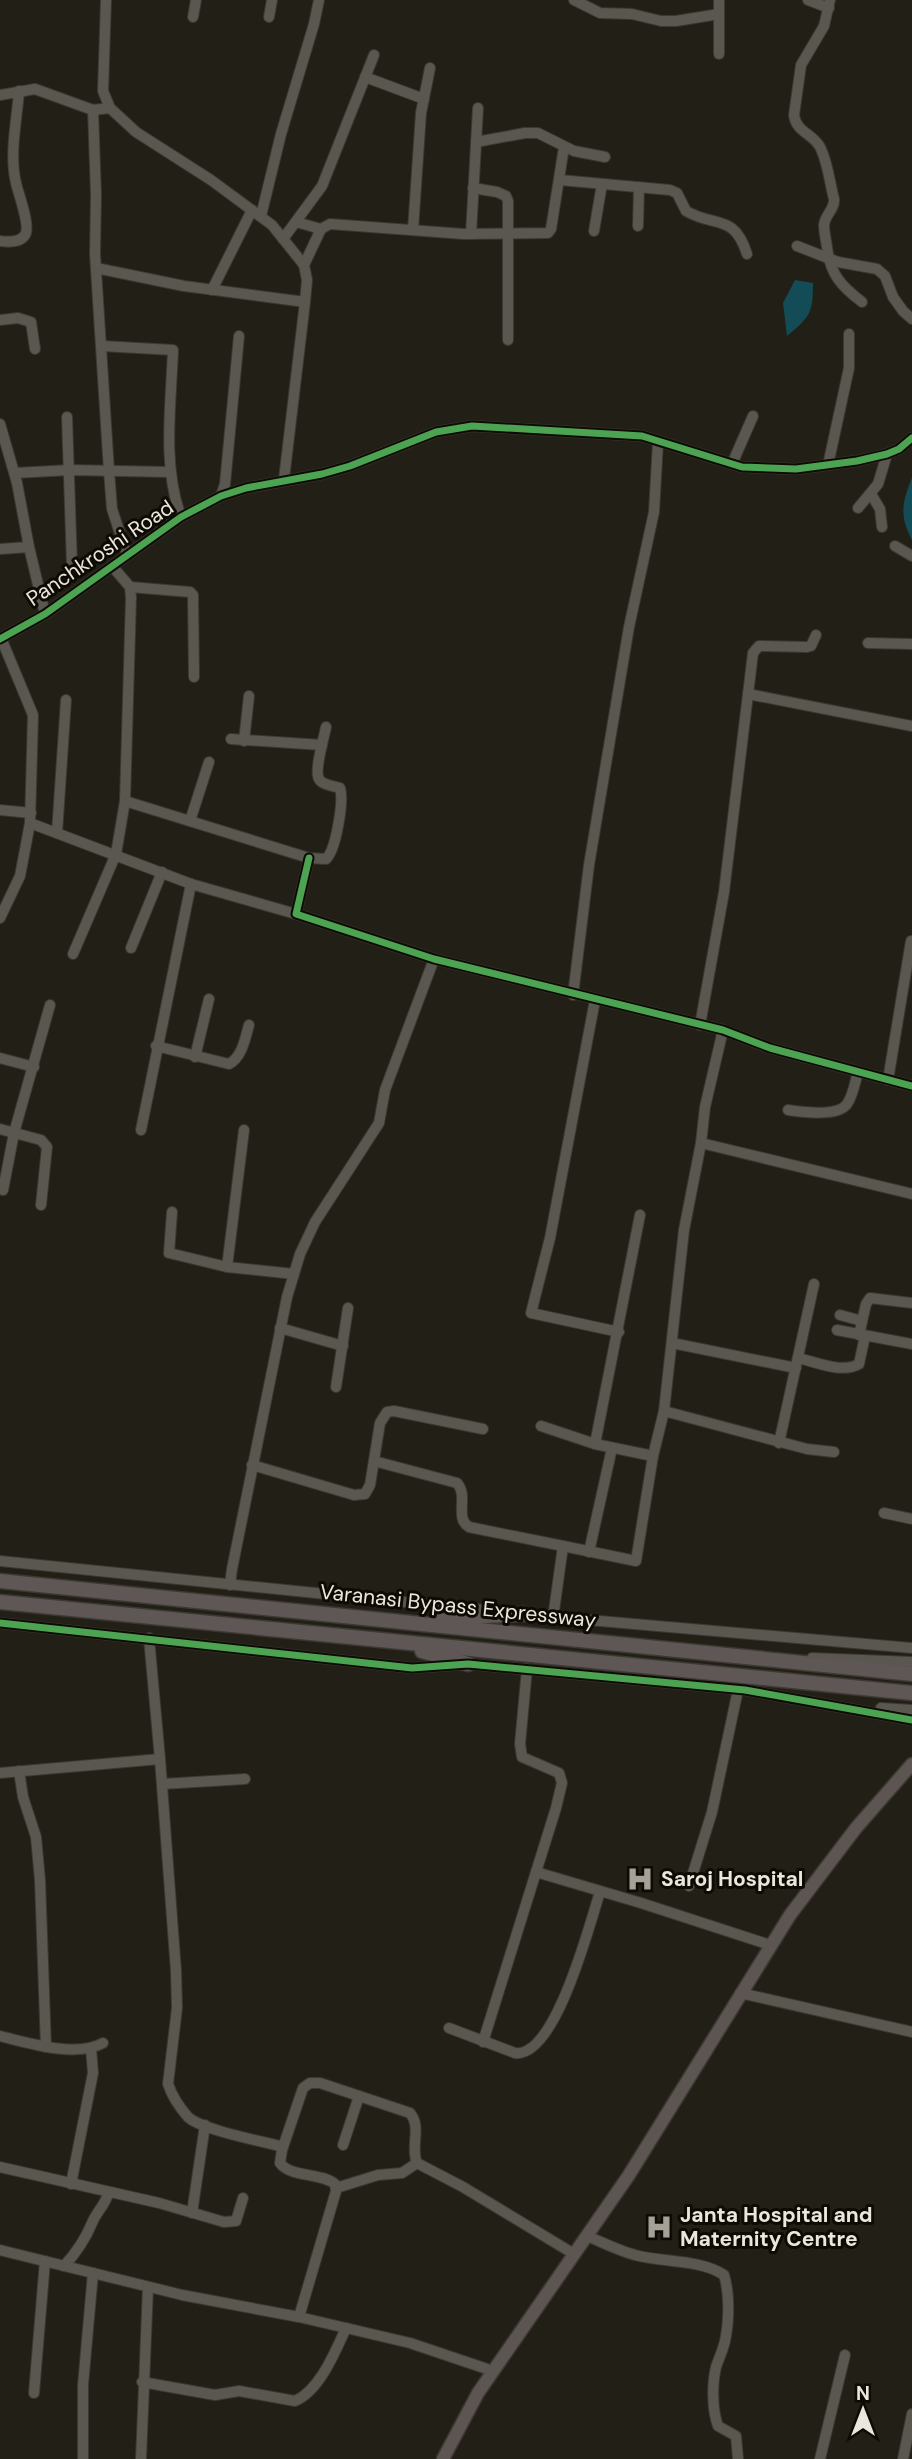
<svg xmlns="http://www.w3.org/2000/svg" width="912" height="2459" font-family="'DM Sans',sans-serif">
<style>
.water{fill:#134b56}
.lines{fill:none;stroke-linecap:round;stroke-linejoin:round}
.minor-casing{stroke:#3c3932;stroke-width:12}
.major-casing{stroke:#3c3932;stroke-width:15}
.highway-casing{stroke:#3c3932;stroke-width:17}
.minor{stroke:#5a5750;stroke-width:10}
.major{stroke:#5c5552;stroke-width:12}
.highway{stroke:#5f5656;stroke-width:14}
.cycleway-casing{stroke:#0e0b05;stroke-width:11}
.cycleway{stroke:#4ca352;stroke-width:7}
.labels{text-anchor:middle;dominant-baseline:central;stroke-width:6;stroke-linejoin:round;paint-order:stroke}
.street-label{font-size:21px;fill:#ece7dc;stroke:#0e0b05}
.poi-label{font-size:21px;font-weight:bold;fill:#ece7dc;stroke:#0e0b05;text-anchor:start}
</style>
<rect width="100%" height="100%" fill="#221f16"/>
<g class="water">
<path d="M795,280L813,283C813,313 810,317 787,336L783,303Z"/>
<path d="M912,478V540C899,516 902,502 912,478Z"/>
</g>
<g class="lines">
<g class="minor-casing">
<g id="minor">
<polyline points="106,0 103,91 110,108 136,132 211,180 272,225 304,265 307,280 305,302 284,479"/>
<polyline points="574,0 600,13 632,14 661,21 676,21 719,14"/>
<polyline points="719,0 719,54"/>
<polyline points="808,0 829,8"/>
<path d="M830,0L824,26L801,65L794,115C796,133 815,134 821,149C828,164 830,184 834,199C835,210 825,214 824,225C824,232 826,240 827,247C830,274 841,286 862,302"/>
<polyline points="193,17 196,0"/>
<polyline points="269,17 272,0"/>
<polyline points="365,77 424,99"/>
<polyline points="0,95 35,89 93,110 110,108"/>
<polyline points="93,110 96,195 95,254 109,471 112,509 127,555"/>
<polyline points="476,142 525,133 538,133 574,151 605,157"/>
<path d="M560,180L670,190L677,193L686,211C715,228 734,213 747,254"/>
<polyline points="473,188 497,192 506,196 508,201 508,340"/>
<polyline points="261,216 281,134 314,24 319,0"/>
<polyline points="296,222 321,229"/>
<polyline points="638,226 639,187"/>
<polyline points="413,230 421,113 430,68"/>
<polyline points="594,231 602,184"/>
<polyline points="471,234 478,108"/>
<polyline points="283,239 322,186 374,55"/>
<path d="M0,241C8,242 20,243 25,235C31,226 18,193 16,183C9,154 17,120 19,91"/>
<polyline points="797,246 838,262 877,269 885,276 893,297 903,311 912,319"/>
<polyline points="304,265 321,229 330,224 464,234 548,233 551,229 564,147"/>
<polyline points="96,268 184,286 305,302"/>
<polyline points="212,290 252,210"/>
<polyline points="0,320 18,318 31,322 35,349"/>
<path d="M102,346L173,350C171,405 162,465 181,517"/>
<polyline points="67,417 72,566"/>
<polyline points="0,424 17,483 29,547 45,614"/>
<polyline points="732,464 753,416"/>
<polyline points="828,465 849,368 849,334"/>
<polyline points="15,473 70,470 169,472"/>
<polyline points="871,494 880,509 882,527"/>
<polyline points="221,496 225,484 239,336"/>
<polyline points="858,508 878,484 887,454"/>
<polyline points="895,546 912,556"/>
<polyline points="0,549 29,547"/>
<polyline points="130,587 190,592 193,595 194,677"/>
<polyline points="1,638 33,715 30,823 191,884 141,1130"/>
<polyline points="0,639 45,614 181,517 221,496 246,488 322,474 350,466 436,432 472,426 642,436 742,467 796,469 857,461 887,454 899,449 912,438"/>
<polyline points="868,643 912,644"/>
<polyline points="748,694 912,726"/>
<polyline points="231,739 322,745"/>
<polyline points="244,741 249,696"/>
<path d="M125,801L309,858L326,859C336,850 344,801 340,788C334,786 322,785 319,779C314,770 324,738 326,727"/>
<polyline points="0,810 31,813"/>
<polyline points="190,821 209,762"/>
<polyline points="57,833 66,700"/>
<polyline points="309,858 296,914 434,959 723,1030 770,1048 912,1086"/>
<polyline points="191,884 296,914"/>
<polyline points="0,918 20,876 30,823"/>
<polyline points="131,948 162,872"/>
<polyline points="73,954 116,854 125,801 131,598 130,587 112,566"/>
<polyline points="573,995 589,865 629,627 654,512 658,442"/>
<polyline points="595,1000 550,1238 531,1313 619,1332"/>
<polyline points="700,1025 724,892 753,653 759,646 807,647 811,646 816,635"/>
<path d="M156,1046L229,1064C242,1057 245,1039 249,1025"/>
<polyline points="195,1057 209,999"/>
<polyline points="0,1058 34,1067"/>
<polyline points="888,1080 911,941"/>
<path d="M788,1110C802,1112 838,1117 847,1104C853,1096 855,1082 858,1072"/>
<polyline points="0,1129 41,1140 47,1147 41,1205"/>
<polyline points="701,1143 912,1194"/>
<polyline points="3,1190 14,1133 50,1005"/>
<polyline points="172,1212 169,1253 227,1267 294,1274"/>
<polyline points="227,1267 244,1130"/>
<polyline points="840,1315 862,1321"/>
<polyline points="280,1328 343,1346"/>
<polyline points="837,1330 912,1344"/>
<polyline points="859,1335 866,1304 870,1298 912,1303"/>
<polyline points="672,1343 796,1368"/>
<path d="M798,1358C816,1362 842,1374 859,1364L865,1336"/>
<polyline points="336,1387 348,1308"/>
<polyline points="664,1411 684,1230 701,1143 705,1107 723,1030"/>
<polyline points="541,1426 595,1444 653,1456 636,1561 563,1546 553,1618"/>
<polyline points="779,1443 814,1284"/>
<polyline points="595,1444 640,1215"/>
<polyline points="653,1456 664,1411 807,1449 834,1452"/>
<path d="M374,1461L457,1483C469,1496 454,1518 469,1527L563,1546"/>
<polyline points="252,1465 354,1495 365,1494 370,1485 380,1423 387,1412 394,1411 483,1429"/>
<polyline points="884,1513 912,1519"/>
<polyline points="589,1552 612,1448"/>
<polyline points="0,1561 494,1611"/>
<polyline points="230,1585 232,1569 287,1297 300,1254 315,1222 379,1123 385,1090 434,959"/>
<polyline points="519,1614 912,1648"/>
<polyline points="0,1623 412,1668 468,1664 745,1690 912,1720"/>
<path d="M149,1638L160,1759L176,1971L177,2008L168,2084C172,2096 180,2108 188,2117C202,2130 262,2141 283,2147"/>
<polyline points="812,1658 912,1662"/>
<polyline points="881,1708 912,1710"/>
<polyline points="19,1771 23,1797 36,1837 40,1880 46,2047"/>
<polyline points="0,1773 160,1759"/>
<polyline points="162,1784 245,1779"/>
<polyline points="536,1872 641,1903 770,1945"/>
<polyline points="689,1886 712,1812 738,1690"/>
<polyline points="740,1993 912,2032"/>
<path d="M449,2028L515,2053C556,2058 590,1922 600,1892"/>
<path d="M0,2036C28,2043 76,2058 103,2043"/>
<polyline points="483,2042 556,1808 562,1783 559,1773 522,1757 520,1744 527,1669"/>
<polyline points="343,2145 359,2096"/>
<polyline points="0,2167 159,2203 224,2222 236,2221 243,2198"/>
<polyline points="71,2184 93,2073 91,2048"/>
<polyline points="336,2188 378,2175 402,2173 417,2163"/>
<polyline points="192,2213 205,2125"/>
<path d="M587,2236C604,2243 621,2252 639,2256C664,2262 702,2260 724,2275C730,2294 729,2322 725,2341C723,2350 719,2358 716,2367C712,2384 712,2410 718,2426L736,2436L738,2459"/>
<polyline points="0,2250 182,2295 299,2317 410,2343 493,2371"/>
<path d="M64,2266C77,2252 85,2240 92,2223C97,2211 104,2207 109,2192"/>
<path d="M299,2317L336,2191L335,2184C320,2172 291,2178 280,2163L282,2150L303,2088L310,2083H320L410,2113C422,2127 410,2147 417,2163L463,2187L574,2254"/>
<path d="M142,2382L215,2395L239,2391L295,2401C320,2390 335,2352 346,2328"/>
<polyline points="34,2393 45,2261"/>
<polyline points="83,2459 83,2385 93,2273"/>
<polyline points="141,2459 148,2287"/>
<polyline points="820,2459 845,2355"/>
<polyline points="903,2459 912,2414"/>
</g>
</g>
<g class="major-casing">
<polyline id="major" points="443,2459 478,2393 629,2175 790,1915 856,1828 912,1764"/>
</g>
<g class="highway-casing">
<g id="highway">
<polyline points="0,1581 912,1674"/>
<polyline points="0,1602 912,1693"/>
<polyline points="443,1618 524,1614"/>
<polyline points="422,1651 468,1664"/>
</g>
</g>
<use href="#minor" class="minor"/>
<use href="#major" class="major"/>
<use href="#highway" class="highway"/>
<g class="cycleway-casing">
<g id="cycleway">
<polyline points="0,639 45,614 181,517 221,496 246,488 322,474 350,466 436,432 472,426 642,436 742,467 796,469 857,461 887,454 899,449 912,438"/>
<polyline points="309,858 296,914 434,959 723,1030 770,1048 912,1086"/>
<polyline points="0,1623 412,1668 468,1664 745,1690 912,1720"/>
</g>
</g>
<use href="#cycleway" class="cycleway"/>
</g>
<defs>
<g id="hospital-bare" transform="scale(2.1)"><path d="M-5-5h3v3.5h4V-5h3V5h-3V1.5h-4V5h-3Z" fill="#a5a197" stroke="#0e0b05" stroke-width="2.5" paint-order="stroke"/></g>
</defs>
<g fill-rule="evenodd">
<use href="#hospital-bare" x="640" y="1879"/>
<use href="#hospital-bare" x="659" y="2227"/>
</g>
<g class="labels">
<g class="street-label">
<text transform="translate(100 553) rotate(-34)">Panchkroshi Road</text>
<text transform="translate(458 1606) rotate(6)">Varanasi Bypass Expressway</text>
</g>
<g class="poi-label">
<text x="661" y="1879">Saroj Hospital</text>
<text x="680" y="2215">Janta Hospital and<tspan x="680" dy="24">Maternity Centre</tspan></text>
</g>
</g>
<g transform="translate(863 2410)" stroke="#0e0b05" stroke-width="5" paint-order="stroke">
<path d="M0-5L12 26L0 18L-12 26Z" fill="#ece7dc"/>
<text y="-10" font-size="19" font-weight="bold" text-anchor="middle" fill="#ece7dc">N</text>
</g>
</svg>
